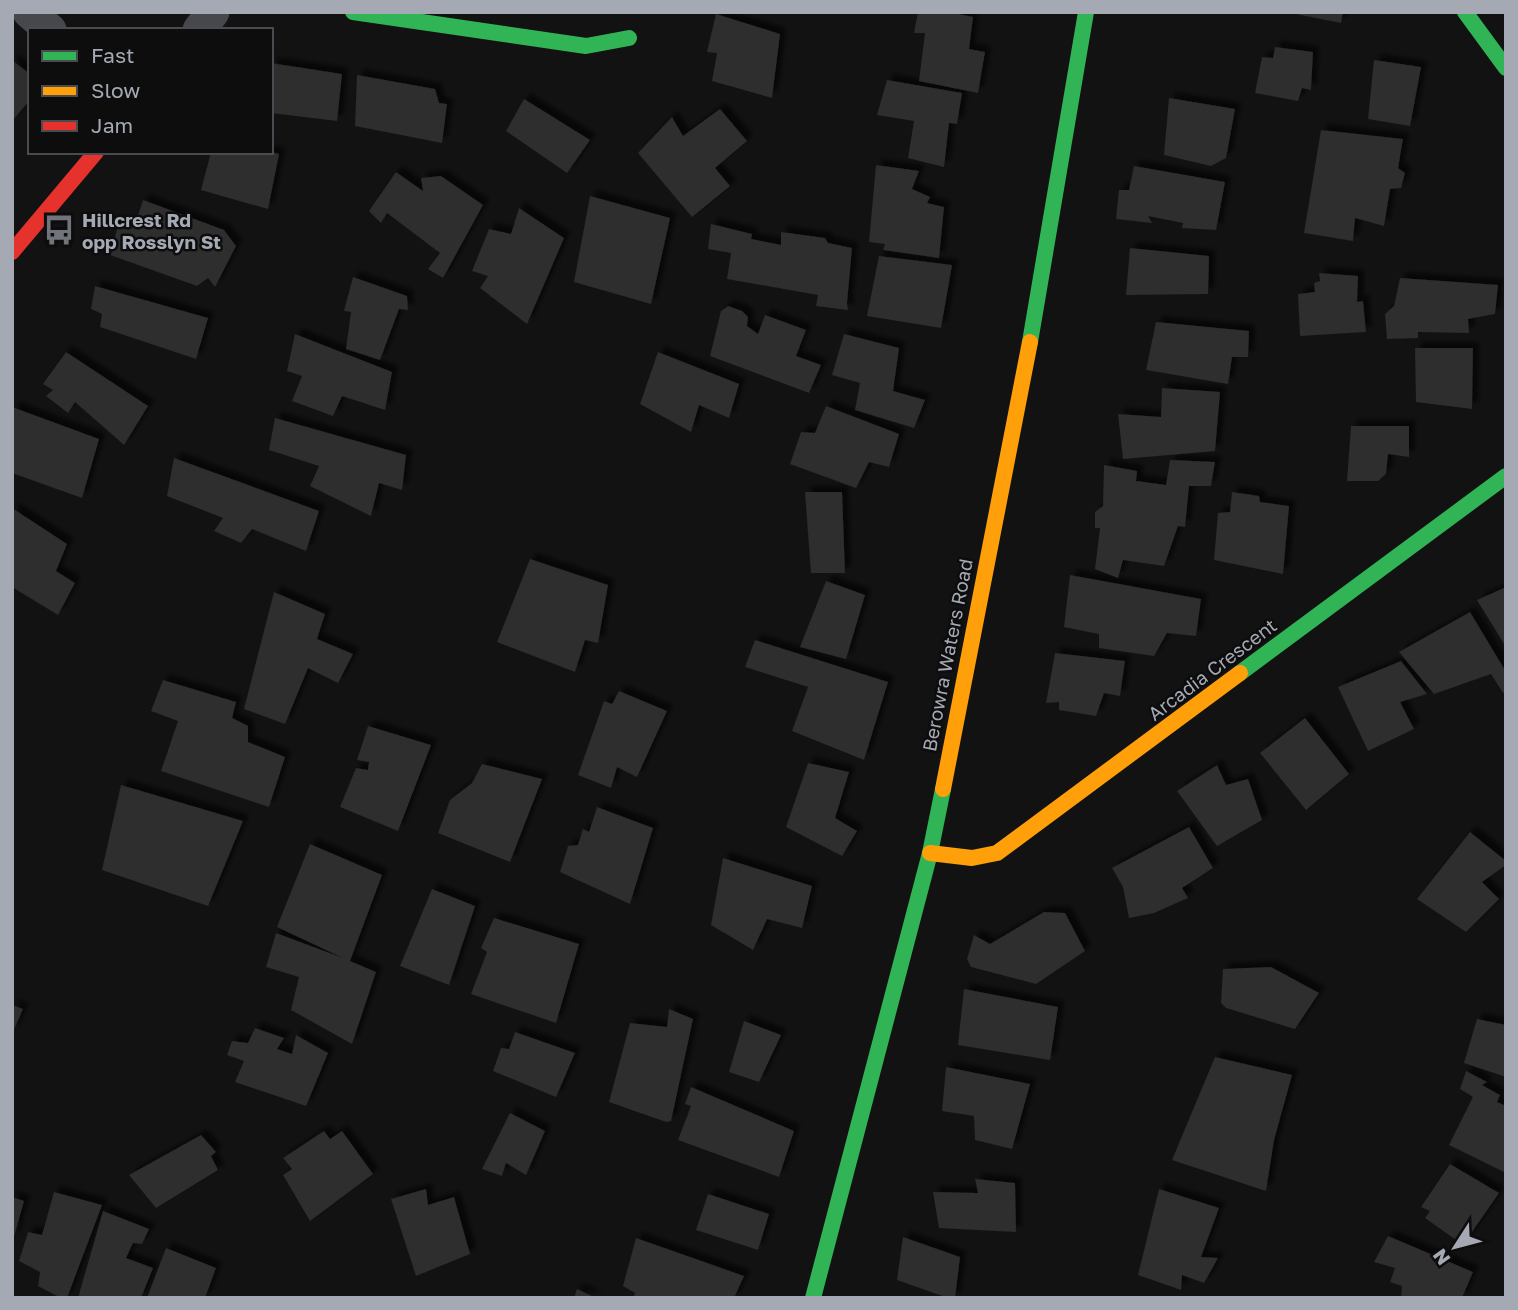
<svg xmlns="http://www.w3.org/2000/svg" width="1518" height="1310" font-family="'Golos Text',sans-serif">
<style>
.building{fill:#2d2d2e;filter:url(#shadow)}
.lines{fill:none;stroke-linecap:round;stroke-linejoin:round}
.street{stroke:#47484b;stroke-width:33}
.fast{stroke:#30b455;stroke-width:16}
.slow{stroke:#ff9f0a;stroke-width:16}
.jam{stroke:#e5322d;stroke-width:16}
.labels{text-anchor:middle;dominant-baseline:central;stroke-width:5;stroke-linejoin:round;paint-order:stroke}
.poi-label{font-size:19px;font-weight:bold;fill:#a4a9b3;stroke:#0d0d0e;text-anchor:start}
.street-label{font-size:19px;fill:#a4a9b3;stroke:#0d0d0e}
</style>
<defs>
<filter id="shadow"><feDropShadow dx="6" dy="-6" stdDeviation="2" flood-color="#0009"/></filter>
</defs>
<rect width="100%" height="100%" fill="#121213"/>
<g class="building">
<polygon points="918,12 949,12 973,17 969,49 985,52 978,93 919,81 925,33 914,33"/>
<polygon points="1286,12 1343,12 1341,23"/>
<polygon points="716,14 780,34 772,98 712,81 717,53 707,52"/>
<polygon points="1275,47 1313,52 1311,90 1302,88 1298,101 1255,93 1262,57 1273,58"/>
<polygon points="12,60 30,74 30,100 12,121"/>
<polygon points="1374,60 1421,67 1410,126 1368,119"/>
<polygon points="271,63 342,74 337,121 271,113"/>
<polygon points="357,75 435,89 439,103 447,104 442,143 355,126"/>
<polygon points="887,80 962,93 957,124 949,123 944,167 908,158 914,121 877,115"/>
<polygon points="1169,98 1235,109 1226,158 1211,166 1164,155"/>
<polygon points="524,99 590,140 567,173 506,131"/>
<polygon points="720,109 747,141 715,168 730,186 692,217 638,153 672,117 683,136"/>
<polygon points="1321,130 1403,139 1398,168 1405,173 1401,188 1390,189 1384,226 1355,218 1353,241 1304,233"/>
<polygon points="211,152 272,152 279,154 268,209 201,190"/>
<polygon points="876,165 919,171 912,189 930,197 927,203 944,207 939,258 883,250 885,244 869,242"/>
<polygon points="1134,166 1225,182 1216,230 1182,228 1183,223 1148,216 1152,223 1116,219 1119,190 1129,190"/>
<polygon points="396,172 423,191 421,178 441,176 483,205 443,278 428,269 440,253 387,213 381,223 369,211"/>
<polygon points="590,196 670,218 651,304 574,282"/>
<polygon points="143,200 224,230 236,246 215,287 208,278 197,286 110,255 119,222 135,225"/>
<polygon points="519,208 564,238 527,324 480,288 488,276 472,271 489,229 511,234"/>
<polygon points="711,224 752,234 751,239 781,245 781,232 825,238 828,243 852,248 847,303 848,310 816,306 818,295 727,279 731,253 708,249"/>
<polygon points="1130,248 1209,256 1208,294 1126,295"/>
<polygon points="879,256 952,265 941,328 867,316"/>
<polygon points="1319,273 1358,276 1357,302 1363,301 1366,332 1300,336 1298,294 1315,292 1314,283 1320,281"/>
<polygon points="353,277 407,296 408,310 399,309 380,360 346,349 351,312 344,311"/>
<polygon points="1400,278 1498,285 1495,314 1468,319 1469,333 1418,332 1418,338 1387,339 1385,314 1394,306"/>
<polygon points="95,286 208,318 196,359 100,327 102,314 91,309"/>
<polygon points="728,306 742,311 748,317 747,326 758,334 765,315 806,330 796,356 821,365 809,393 710,356 721,311"/>
<polygon points="1156,322 1249,331 1248,357 1232,357 1228,384 1146,370"/>
<polygon points="295,334 392,372 385,410 342,396 333,416 292,401 302,376 287,371"/>
<polygon points="844,334 899,348 893,391 925,400 914,428 855,410 860,383 832,375"/>
<polygon points="1415,348 1473,348 1472,409 1416,402"/>
<polygon points="66,352 148,406 124,445 75,402 68,413 46,396 53,390 43,384"/>
<polygon points="658,352 739,384 729,418 699,405 691,432 640,404"/>
<polygon points="1162,388 1220,392 1215,451 1123,459 1118,414 1161,417"/>
<polygon points="826,406 899,434 889,467 869,462 856,488 790,464 801,432 815,433"/>
<polygon points="12,407 99,439 82,498 12,473"/>
<polygon points="275,418 406,455 402,490 379,483 371,516 310,486 319,466 269,450"/>
<polygon points="1351,426 1409,426 1409,457 1388,454 1386,474 1378,481 1347,481"/>
<polygon points="174,458 319,511 306,551 252,529 241,543 214,531 223,518 167,496"/>
<polygon points="1170,460 1215,462 1211,486 1189,486 1185,527 1178,526 1164,566 1123,560 1118,578 1095,569 1100,528 1095,528 1095,512 1103,506 1104,465 1137,471 1136,481 1166,485"/>
<polygon points="805,492 842,492 845,573 811,573"/>
<polygon points="1232,492 1259,496 1260,502 1289,506 1283,574 1214,560 1218,513 1230,512"/>
<polygon points="12,508 67,544 56,571 75,583 58,615 12,587"/>
<polygon points="530,559 608,585 598,643 585,640 575,672 497,642"/>
<polygon points="1070,575 1201,599 1196,636 1167,633 1154,656 1099,648 1099,634 1064,627"/>
<polygon points="826,581 865,595 846,659 800,647"/>
<polygon points="1506,587 1506,647 1477,600"/>
<polygon points="274,592 325,614 317,639 353,654 338,683 308,668 285,724 244,709"/>
<polygon points="1470,612 1506,672 1506,690 1503,693 1491,674 1434,694 1399,652"/>
<polygon points="755,640 888,682 864,760 792,731 808,687 745,667"/>
<polygon points="1055,653 1125,661 1120,696 1104,693 1096,716 1059,710 1059,702 1046,703"/>
<polygon points="1401,661 1427,694 1400,702 1414,729 1368,751 1338,687"/>
<polygon points="163,680 236,702 232,718 248,726 248,742 285,757 269,807 161,771 178,721 151,711"/>
<polygon points="619,691 667,711 637,777 617,767 611,788 578,775 604,701 612,704"/>
<polygon points="1305,718 1349,774 1306,810 1260,753"/>
<polygon points="368,726 431,745 398,831 340,807 356,768 368,770 369,762 357,760"/>
<polygon points="808,763 849,772 835,818 857,831 842,856 786,827"/>
<polygon points="482,764 542,779 510,862 438,833 450,800 472,783"/>
<polygon points="1217,765 1226,785 1248,779 1262,820 1217,846 1177,791"/>
<polygon points="121,785 243,821 208,906 102,870"/>
<polygon points="597,807 653,828 630,904 560,872 568,846 578,845 583,829 589,832"/>
<polygon points="1189,827 1213,868 1182,888 1188,898 1154,913 1129,918 1123,887 1112,868"/>
<polygon points="1470,832 1506,861 1506,865 1482,882 1499,899 1466,932 1417,899"/>
<polygon points="310,844 382,875 350,961 376,972 352,1044 291,1010 299,977 266,967 276,933 343,958 277,927"/>
<polygon points="723,858 812,886 802,928 767,919 753,950 711,925"/>
<polygon points="432,889 475,906 449,985 400,966"/>
<polygon points="1044,912 1065,913 1085,951 1036,984 971,967 967,959 974,935 990,944"/>
<polygon points="494,918 579,944 556,1023 471,994 487,952 481,948"/>
<polygon points="1271,967 1319,993 1295,1029 1226,1008 1221,1003 1223,969"/>
<polygon points="964,989 1058,1007 1050,1060 958,1045"/>
<polygon points="12,1005 23,1009 12,1034"/>
<polygon points="669,1009 693,1019 671,1121 666,1122 609,1102 630,1023 667,1027"/>
<polygon points="1477,1019 1506,1025 1506,1077 1464,1063"/>
<polygon points="744,1021 781,1035 759,1082 729,1072"/>
<polygon points="255,1028 284,1038 277,1049 292,1054 296,1035 328,1053 306,1106 235,1082 244,1061 227,1055 232,1041 248,1043"/>
<polygon points="515,1032 575,1053 556,1097 493,1071 501,1048 509,1049"/>
<polygon points="1215,1057 1292,1075 1274,1140 1266,1191 1172,1160"/>
<polygon points="946,1067 1030,1084 1012,1149 975,1140 974,1116 942,1111"/>
<polygon points="1466,1071 1487,1082 1482,1085 1500,1095 1497,1102 1506,1106 1506,1173 1449,1145 1473,1097 1460,1089"/>
<polygon points="691,1087 794,1131 779,1177 678,1140 691,1106 685,1104"/>
<polygon points="510,1113 545,1131 526,1175 506,1163 502,1176 482,1169"/>
<polygon points="324,1131 330,1139 342,1131 373,1174 310,1221 283,1175 292,1169 283,1158"/>
<polygon points="201,1135 216,1152 211,1156 218,1170 156,1208 129,1175"/>
<polygon points="1450,1164 1499,1193 1463,1245 1425,1218 1430,1211 1421,1207"/>
<polygon points="975,1179 1015,1183 1016,1232 939,1228 933,1192 978,1193"/>
<polygon points="426,1189 428,1205 454,1197 470,1254 416,1276 391,1199"/>
<polygon points="1159,1189 1219,1208 1201,1257 1218,1258 1204,1283 1182,1275 1181,1290 1138,1275"/>
<polygon points="54,1192 102,1205 67,1298 61,1298 38,1286 40,1272 19,1261 28,1232 42,1235"/>
<polygon points="708,1194 769,1214 758,1250 696,1230"/>
<polygon points="12,1197 24,1201 13,1240 12,1240"/>
<polygon points="103,1211 149,1229 142,1244 133,1243 126,1258 153,1268 141,1298 78,1298"/>
<polygon points="1388,1236 1473,1272 1462,1298 1401,1297 1402,1286 1390,1282 1395,1268 1374,1262"/>
<polygon points="903,1237 960,1257 955,1298 948,1298 897,1280"/>
<polygon points="636,1238 744,1276 734,1298 633,1298 635,1293 623,1286"/>
<polygon points="166,1248 216,1268 205,1298 147,1298"/>
<polygon points="577,1289 596,1298 574,1298"/>
</g>
<g class="lines">
<g class="street">
<polyline points="29,12 50,30"/>
<polyline points="199,30 213,12"/>
</g>
<g class="fast">
<polyline points="353,12 586,46 629,38"/>
<polyline points="1465,12 1506,68"/>
<polyline points="1030,342 1086,12"/>
<polyline points="1240,673 1506,476"/>
<polyline points="813,1298 930,853 943,789"/>
</g>
<g class="slow">
<polyline points="943,789 1030,342"/>
<polyline points="930,853 972,858 997,853 1240,673"/>
</g>
<polyline class="jam" points="12,252 96,152"/>
</g>
<defs>
<g id="bus-bare" transform="scale(2.415)"><path d="M-5-6H5V4H4V6H2V4H-2V6H-4V4H-5ZM-3.5-4V0h7V-4ZM-3.5 1.2v1.5H-2V1.2ZM2 1.2v1.5H3.5V1.2Z" fill="#71747b" stroke="#0d0d0e" stroke-width="2.5" paint-order="stroke"/></g>
</defs>
<g fill-rule="evenodd">
<use href="#bus-bare" x="59" y="230"/>
</g>
<g class="labels">
<g class="poi-label">
<text x="82" y="219">Hillcrest Rd<tspan x="82" dy="22">opp Rosslyn St</tspan></text>
</g>
<g class="street-label">
<text transform="translate(947 655) rotate(-79)">Berowra Waters Road</text>
<text transform="translate(1212 669) rotate(-37)">Arcadia Crescent</text>
</g>
</g>
<rect width="1518" height="1310" fill="none" stroke="#a4a9b3" stroke-width="28"/>
<rect x="28" y="28" width="245" height="126" fill="#0d0d0e" stroke="#494b50" stroke-width="2"/>
<rect x="42" y="51" width="35" height="10" fill="#30b455" stroke="#494b50" stroke-width="2"/>
<text x="91" y="63" font-size="21" fill="#a4a9b3">Fast</text>
<rect x="42" y="86" width="35" height="10" fill="#ff9f0a" stroke="#494b50" stroke-width="2"/>
<text x="91" y="98" font-size="21" fill="#a4a9b3">Slow</text>
<rect x="42" y="121" width="35" height="10" fill="#e5322d" stroke="#494b50" stroke-width="2"/>
<text x="91" y="133" font-size="21" fill="#a4a9b3">Jam</text>
<g transform="translate(1455 1247) rotate(234)" stroke="#0d0d0e" stroke-width="5" paint-order="stroke">
<path d="M0-5L12 26L0 18L-12 26Z" fill="#a4a9b3"/>
<text y="-10" font-size="19" font-weight="bold" text-anchor="middle" fill="#a4a9b3">N</text>
</g>
</svg>
